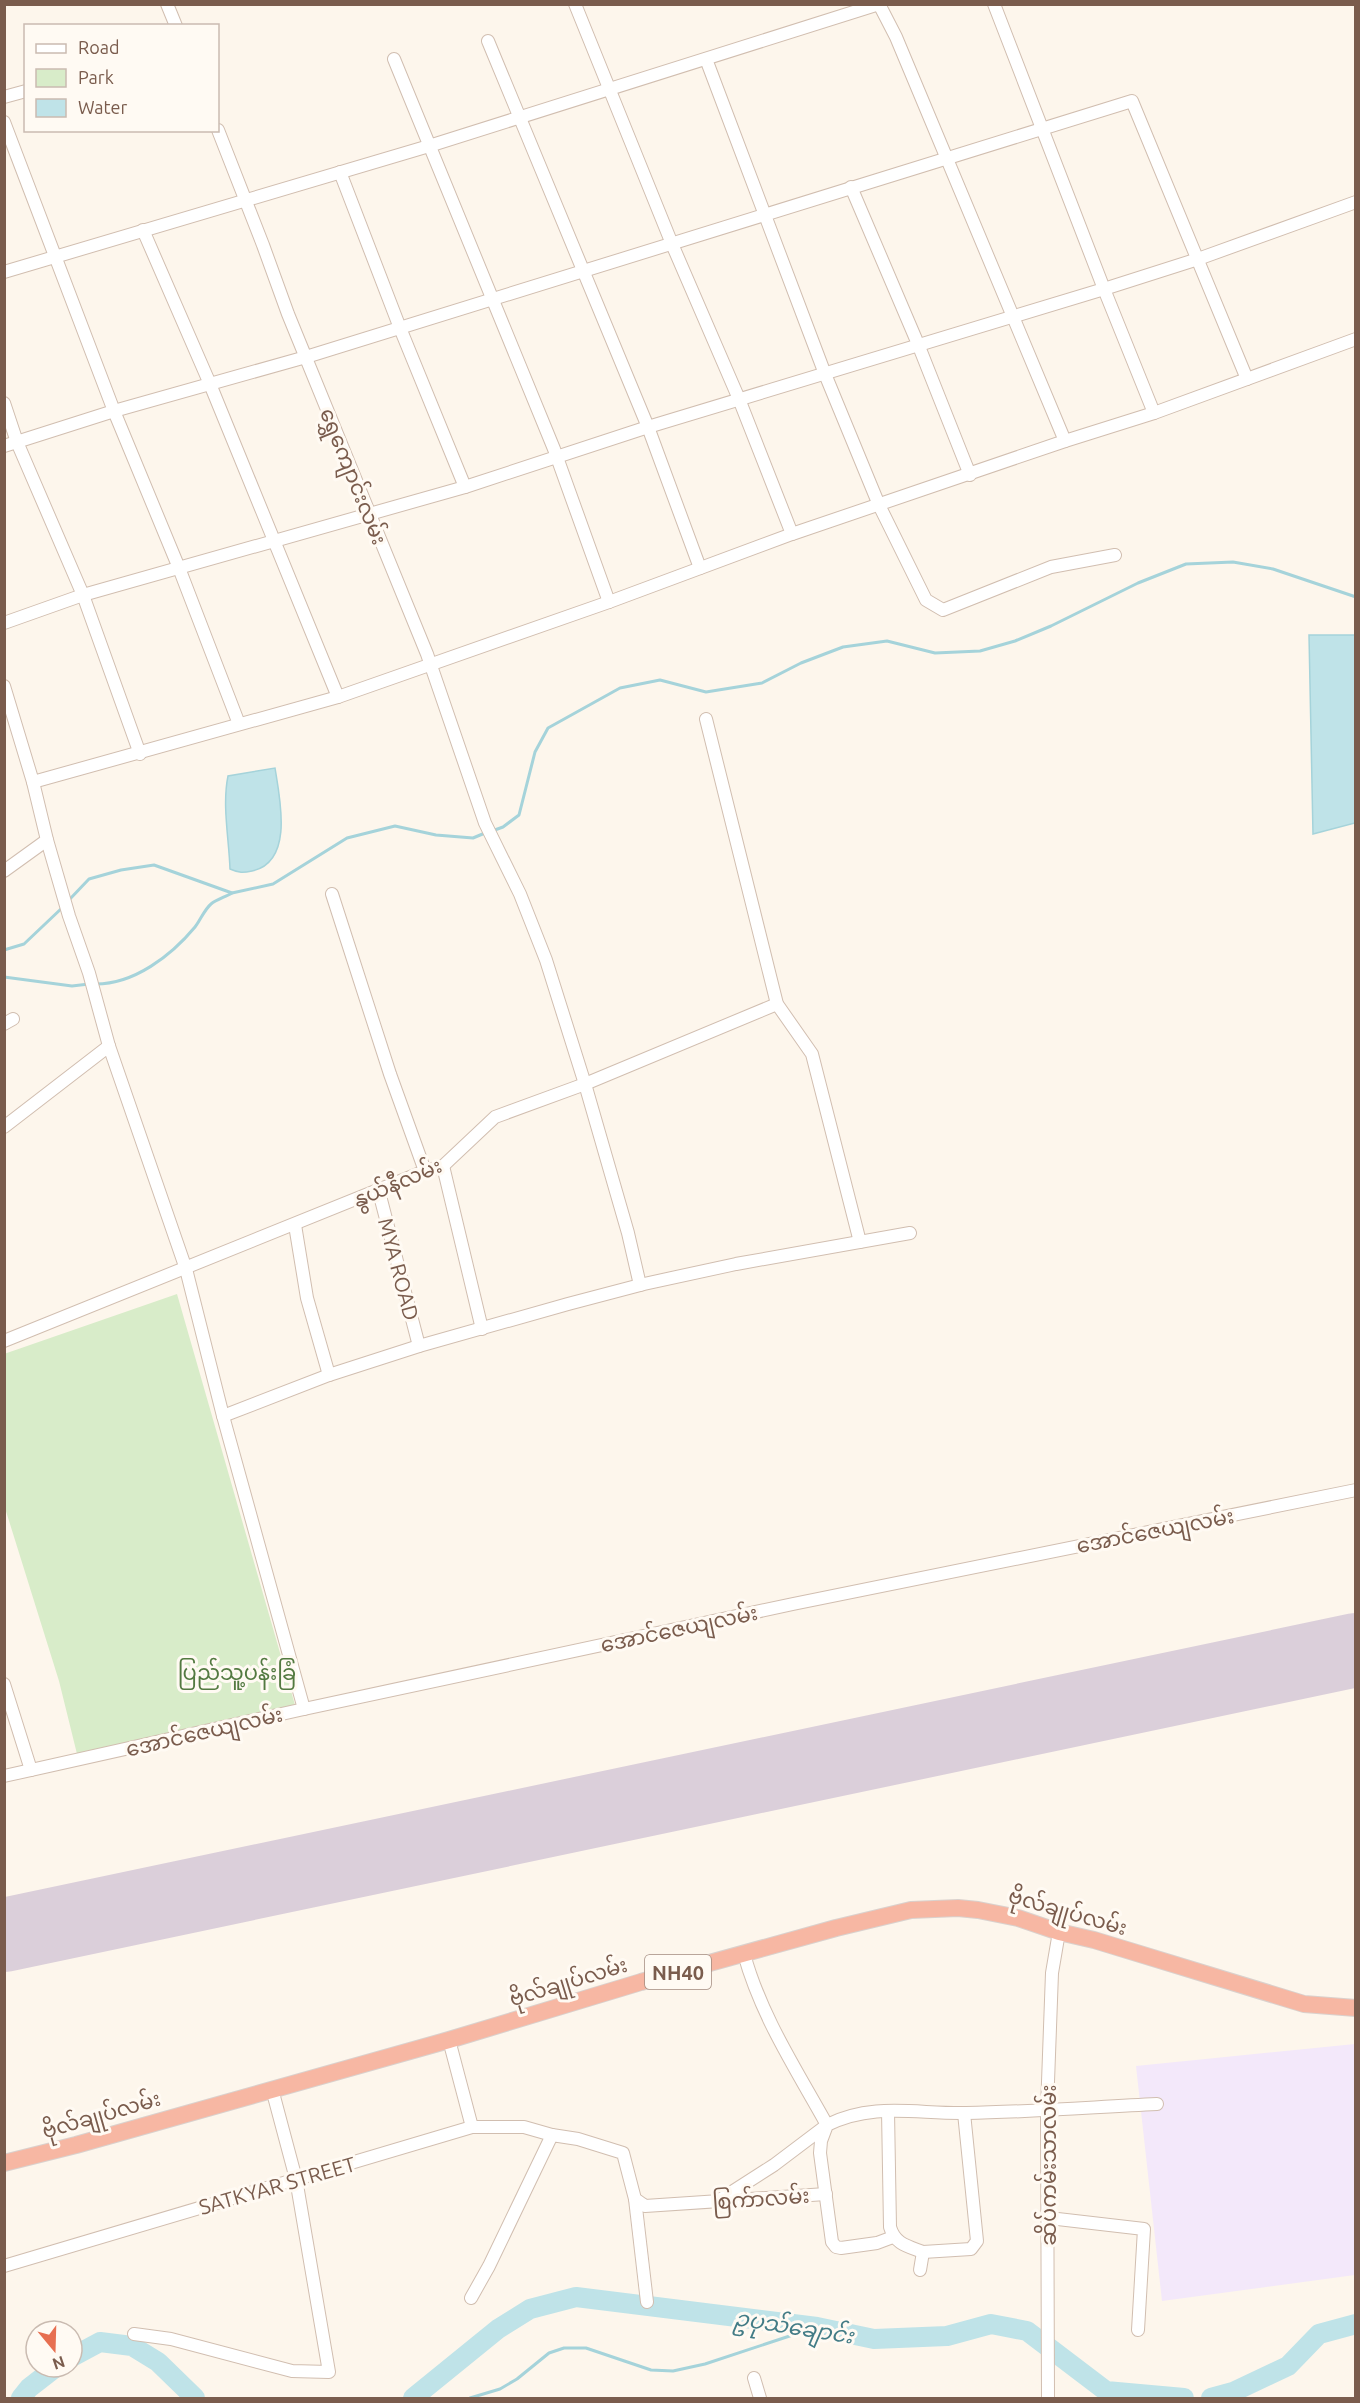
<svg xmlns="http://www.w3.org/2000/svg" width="1360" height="2403" font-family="Ubuntu,'Noto Sans Myanmar',sans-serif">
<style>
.education{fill:#f3e8fa}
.green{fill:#d8ecc9}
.water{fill:#bfe3e8;stroke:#a5d3da;stroke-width:1.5}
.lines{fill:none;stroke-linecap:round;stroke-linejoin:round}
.stream{stroke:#a5d3da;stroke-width:3}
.river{stroke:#bfe3e8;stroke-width:20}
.runway{stroke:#dbcfda;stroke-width:74}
.minor-casing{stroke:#d1beb0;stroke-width:14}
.highway-casing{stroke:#dad1cd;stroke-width:18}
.minor{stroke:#fff;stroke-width:12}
.highway{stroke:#f7b7a3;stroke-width:16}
.labels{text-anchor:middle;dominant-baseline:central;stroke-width:6;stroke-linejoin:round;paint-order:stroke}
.shield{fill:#fffaf3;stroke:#a28b7f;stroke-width:1.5}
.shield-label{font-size:20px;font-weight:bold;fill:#7a5c4d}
.street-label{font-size:21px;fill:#7a5c4d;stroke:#fffaf3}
.park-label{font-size:21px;fill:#537a41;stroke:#fffaf3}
.water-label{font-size:22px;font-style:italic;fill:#437c86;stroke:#fffaf3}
</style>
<rect width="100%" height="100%" fill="#fdf6ec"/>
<polygon class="education" points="1355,2044 1355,2275 1162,2301 1136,2066"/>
<polygon class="green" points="177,1294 295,1705 77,1754 59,1681 5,1508 4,1354"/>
<g class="water">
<polygon points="1309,635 1356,635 1355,823 1313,834"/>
<path d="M275,768C280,799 294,862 252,871C243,873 239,873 230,869C229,839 222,805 228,776Z"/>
</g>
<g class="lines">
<g class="stream">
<polyline points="492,831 503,827 519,815 535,752 548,728 620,688 660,680 706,692 762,683 801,663 843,647 887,641 935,653 980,651 1015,641 1051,626 1138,583 1186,564 1233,562 1273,569 1356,597"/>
<polyline points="69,900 89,879 121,870 154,865 232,893 273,884 347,838 395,826 436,835 473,838 485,833"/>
<polyline points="4,950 24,944 63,907"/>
<polyline points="4,977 72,986 89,984"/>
<path d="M96,984C134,984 171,956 195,927C200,921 204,910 211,904C216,900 225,897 232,893"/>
<polyline points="470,2398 500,2389 517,2379 549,2353 564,2348 586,2348 651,2370 673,2371 705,2364 817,2327"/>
</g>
<g class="river">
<polyline points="72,2357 100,2342 132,2346 158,2362 195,2398"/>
<polyline points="21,2398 29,2388 56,2367"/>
<polyline points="413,2398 498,2329 530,2309 576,2297 817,2327 874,2339 947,2336 991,2324 1027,2331 1106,2391 1184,2398"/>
<polyline points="1211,2398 1233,2392 1288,2366 1319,2334 1356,2324"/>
</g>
<polyline class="runway" points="4,1935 1356,1650"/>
<g class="minor-casing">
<g id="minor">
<polyline points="167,4 176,26"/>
<polyline points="575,4 672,244 739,399 792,534"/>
<polyline points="994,4 1104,289 1154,413"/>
<polyline points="488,41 648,427 700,568"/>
<polyline points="394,59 554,449 609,602"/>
<polyline points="706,59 825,374 879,505 926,600 943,610 1051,567 1115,555"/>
<polyline points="4,97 26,91"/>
<polyline points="4,122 114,411 179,568 239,724"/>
<polyline points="218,130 263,245 288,314 427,654 485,823 520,894 546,960 585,1084 628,1233 640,1285"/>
<polyline points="340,172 400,328 465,487"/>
<polyline points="851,187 918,344 970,475"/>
<polyline points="143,230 210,384 338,697"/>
<polyline points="4,272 429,146 879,4"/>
<polyline points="4,403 17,442 83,595 140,754"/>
<polyline points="1065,441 1154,413 1356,339"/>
<polyline points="4,446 114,411 306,357 1132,101 1247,379"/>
<polyline points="4,623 83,595 465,487 648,427 1104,289 1198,259 1356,202"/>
<polyline points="4,686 33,782 47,840 69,916 89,973 109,1046 186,1269 223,1416 304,1709"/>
<polyline points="706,719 777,1004 812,1054 860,1242"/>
<polyline points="33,782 338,697 609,602 792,534 1065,441 896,37 879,4"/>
<polyline points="4,871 47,840"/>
<polyline points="332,894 390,1074 425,1171"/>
<polyline points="4,1024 13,1019"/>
<polyline points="4,1127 109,1046"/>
<polyline points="443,1166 482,1329"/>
<polyline points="379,1192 419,1346"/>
<polyline points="295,1225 307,1298 329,1375"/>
<polyline points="4,1341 425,1171 443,1166 495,1117 585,1084 777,1004"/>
<polyline points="223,1416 329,1375 419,1346 568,1304 644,1284 736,1264 910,1233"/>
<polyline points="4,1684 31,1770"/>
<polyline points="4,1776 304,1709 793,1604 1356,1490"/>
<polyline points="449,2040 472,2127"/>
<path d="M888,2111L890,2227C895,2244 907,2246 923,2252L920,2270"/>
<polyline points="635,2199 647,2302"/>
<path d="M721,2199L774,2165L827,2125C796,2069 761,2016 744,1954"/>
<polyline points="1049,2218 1144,2229 1138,2330"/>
<path d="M893,2237L877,2243L841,2248L836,2247L832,2242L820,2153L821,2141L827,2125C873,2102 916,2114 966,2113C1030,2112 1094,2107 1157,2104"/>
<polyline points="923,2252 971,2249 977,2241 964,2113"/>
<polyline points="4,2266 472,2127 524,2127 552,2135"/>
<polyline points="471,2298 489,2266 552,2135 578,2139 623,2153 635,2199 645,2206 826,2194"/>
<polyline points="134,2334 171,2339 292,2371 329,2372 296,2179 272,2089"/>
<polyline points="754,2378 760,2398"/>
<polyline points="1048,2398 1047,2109 1052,1973 1059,1932"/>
</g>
</g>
<g class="highway-casing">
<polyline id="highway" points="4,2163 76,2145 449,2040 641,1982 836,1928 911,1910 958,1908 978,1910 1018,1918 1059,1932 1094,1940 1304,2004 1356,2008"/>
</g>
<use href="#minor" class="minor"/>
<use href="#highway" class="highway"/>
</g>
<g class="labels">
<rect class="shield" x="645" y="1955" width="66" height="34" rx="4.5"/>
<g class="shield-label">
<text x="678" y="1972">NH40</text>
</g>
<g class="street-label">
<text transform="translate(354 476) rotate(68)">ရွှေကျောင်းလမ်း</text>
<text transform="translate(397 1182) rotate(-23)">နွယ်နီလမ်း</text>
<text transform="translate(399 1269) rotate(75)">MYA ROAD</text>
<text transform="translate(1155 1530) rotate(-11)">အောင်ဇေယျလမ်း</text>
<text transform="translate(679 1628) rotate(-12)">အောင်ဇေယျလမ်း</text>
<text transform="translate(204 1731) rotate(-13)">အောင်ဇေယျလမ်း</text>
<text transform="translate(1068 1911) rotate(16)">ဗိုလ်ချုပ်လမ်း</text>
<text transform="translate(568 1981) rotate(-17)">ဗိုလ်ချုပ်လမ်း</text>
<text transform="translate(101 2114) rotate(-16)">ဗိုလ်ချုပ်လမ်း</text>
<text transform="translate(1048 2165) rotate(-90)">ဆိပ်ကမ်းသာလမ်း</text>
<text transform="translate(277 2185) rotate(-16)">SATKYAR STREET</text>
<text transform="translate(761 2198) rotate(-4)">စြက်ာလမ်း</text>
</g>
<g class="park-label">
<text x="237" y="1672">ပြည်သူ့ပန်းခြံ</text>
</g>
<g class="water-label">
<text transform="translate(794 2326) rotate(9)">ဥပုသ်ချောင်း</text>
</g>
</g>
<rect width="1360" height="2403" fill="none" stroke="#7a5c4d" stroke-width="12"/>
<rect x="24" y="24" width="195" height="108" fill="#fffaf3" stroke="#cabbb1" stroke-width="1.5"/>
<rect x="36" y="44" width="30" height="9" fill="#ffffff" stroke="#cabbb1" stroke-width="1.5"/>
<text x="78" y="54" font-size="18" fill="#7a5c4d">Road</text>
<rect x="36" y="69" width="30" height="18" fill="#d8ecc9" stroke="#cabbb1" stroke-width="1.5"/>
<text x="78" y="84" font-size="18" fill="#7a5c4d">Park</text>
<rect x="36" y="99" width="30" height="18" fill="#bfe3e8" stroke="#cabbb1" stroke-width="1.5"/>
<text x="78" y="114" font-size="18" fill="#7a5c4d">Water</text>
<g transform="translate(54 2349) rotate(161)"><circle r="28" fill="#fffaf3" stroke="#cabbb1" stroke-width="1.5"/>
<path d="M0-4.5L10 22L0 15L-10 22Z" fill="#e76f51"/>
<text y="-9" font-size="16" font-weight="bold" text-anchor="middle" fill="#7a5c4d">N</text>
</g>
</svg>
